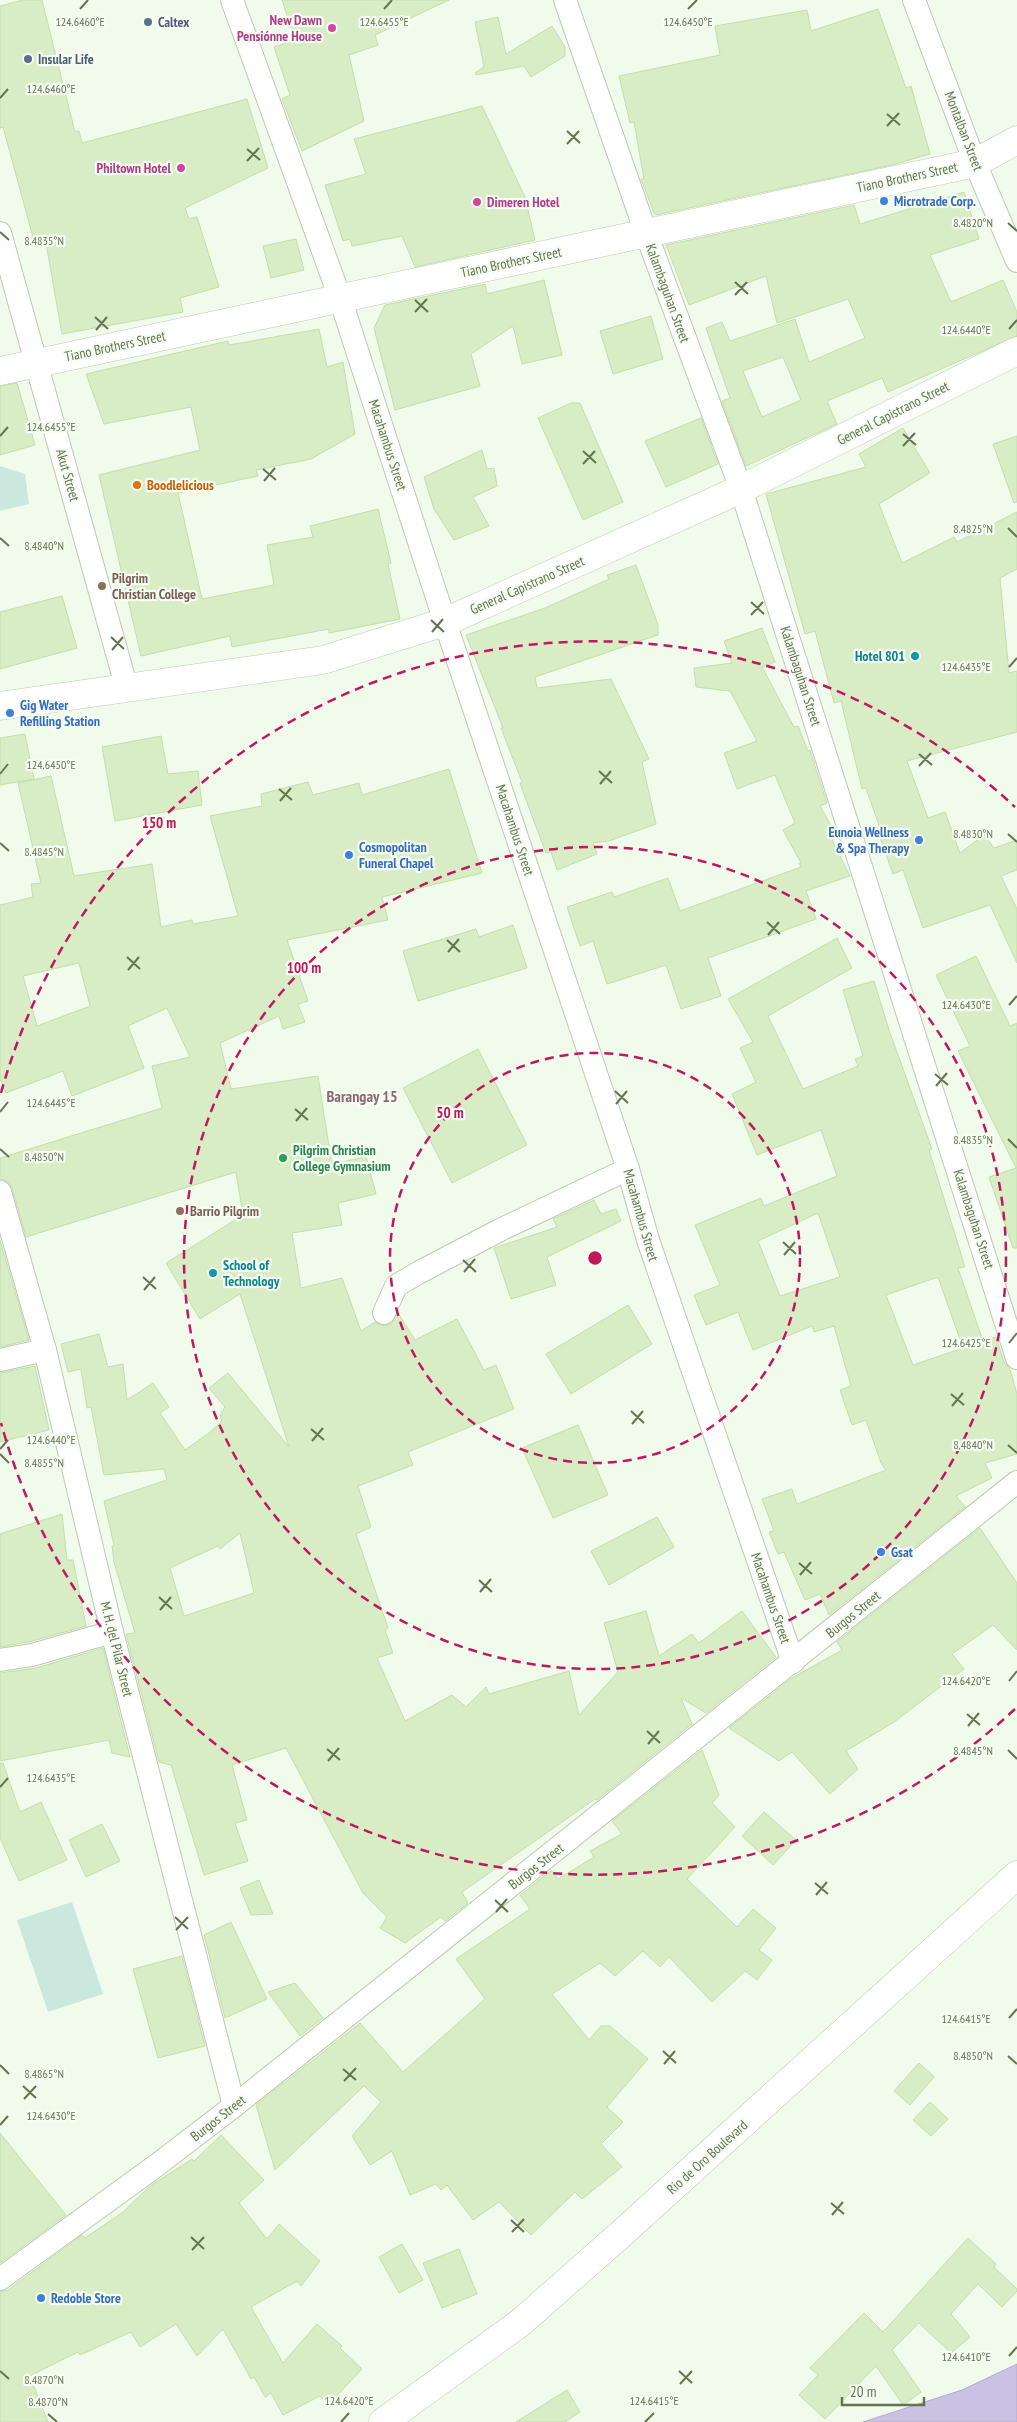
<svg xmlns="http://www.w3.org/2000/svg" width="1017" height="2422" font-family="'PT Sans Narrow',sans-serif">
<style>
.green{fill:#cbe8df}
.water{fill:#cac2e3;stroke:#b4a9d4}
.building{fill:#d8ecc5;stroke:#c4dfa9;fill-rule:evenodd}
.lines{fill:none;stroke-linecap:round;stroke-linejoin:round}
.minor-casing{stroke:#bccab0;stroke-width:24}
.tertiary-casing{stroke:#bccab0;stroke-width:29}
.secondary-casing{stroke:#bccdae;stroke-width:29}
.minor{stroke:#fff;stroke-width:22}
.tertiary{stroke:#fff;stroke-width:28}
.secondary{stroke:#fff;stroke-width:28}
.ticks{fill:none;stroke:#647451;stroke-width:2}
.ring{fill:none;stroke:#c2185b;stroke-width:2.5;stroke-dasharray:9 6}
.service-dot{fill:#5c6f8a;stroke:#f6fef3;stroke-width:2}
.hotel-dot{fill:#d1479c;stroke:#f6fef3;stroke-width:2}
.shop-dot{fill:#3f7fe0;stroke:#f6fef3;stroke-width:2}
.food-dot{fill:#e8710a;stroke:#f6fef3;stroke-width:2}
.education-dot{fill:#8d6e63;stroke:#f6fef3;stroke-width:2}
.culture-dot{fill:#0f9aa8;stroke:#f6fef3;stroke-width:2}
.leisure-dot{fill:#2e9e5b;stroke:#f6fef3;stroke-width:2}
.labels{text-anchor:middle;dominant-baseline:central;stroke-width:4.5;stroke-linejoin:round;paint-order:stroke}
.hotel-label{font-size:14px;font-weight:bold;fill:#b23c85;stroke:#f6fef3;text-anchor:end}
.service-label{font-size:14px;font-weight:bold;fill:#4e5e75;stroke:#f6fef3;text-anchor:start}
.street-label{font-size:14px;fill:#647451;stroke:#f6fef3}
.shop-label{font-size:14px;font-weight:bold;fill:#366cbe;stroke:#f6fef3;text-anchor:start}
.food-label{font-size:14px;font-weight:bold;fill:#c56008;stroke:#f6fef3;text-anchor:start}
.education-label{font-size:14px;font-weight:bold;fill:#785e54;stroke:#f6fef3;text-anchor:start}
.culture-label{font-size:14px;font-weight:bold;fill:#0d838f;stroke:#f6fef3;text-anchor:end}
.leisure-label{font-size:14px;font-weight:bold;fill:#27864d;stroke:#f6fef3;text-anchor:start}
.quarter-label{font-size:16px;font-weight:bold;fill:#8f6972;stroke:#f6fef3}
.ticks-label{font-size:12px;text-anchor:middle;fill:#647451;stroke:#f6fef3;stroke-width:4.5;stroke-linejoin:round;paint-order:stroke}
.centre{fill:#c2185b;stroke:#f6fef3;stroke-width:2.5}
.ring-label{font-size:15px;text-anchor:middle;font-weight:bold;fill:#c2185b;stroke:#f6fef3;stroke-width:4.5;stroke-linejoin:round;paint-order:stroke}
</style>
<rect width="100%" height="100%" fill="#f0fbec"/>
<g class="green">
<polygon points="0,466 25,474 29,504 0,511"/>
<polygon points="72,1902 103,1994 48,2012 17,1920"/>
</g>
<polygon class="water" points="1017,2364 1017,2422 863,2422 962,2390"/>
<g class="building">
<polygon points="23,0 42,0 75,132 79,131 82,143 247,99 268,168 185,208 189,219 197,217 219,287 180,298 183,312 62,334 45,238 34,241 3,127 0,128 0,6"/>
<polygon points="282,0 449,0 375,35 378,45 349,55 364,121 302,151 282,99 290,95 274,47 295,40"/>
<polygon points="878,9 906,88 911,86 930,154 892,165 656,215 654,213 641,179 644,179 634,122 630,123 619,76 720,55 715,26 807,10 811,31"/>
<polygon points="498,17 506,54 552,26 565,47 565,56 531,77 524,66 476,75 475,73 484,67 475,22"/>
<polygon points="482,106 525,197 535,240 415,267 402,236 352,246 350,239 343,241 325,185 366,174 354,139"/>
<path d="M964,192L979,239L930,255L951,302L1003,280L1017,312V336L888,392L882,378L827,401L837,424L746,466L722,401L730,398L706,328L722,322L730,341L795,319L809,362L865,338L848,299L777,323L766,276L689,305L666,245L854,205L860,224ZM783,357L801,400L762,417L743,371Z"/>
<polygon points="296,239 304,270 271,278 263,246"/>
<polygon points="544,280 562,355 522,364 513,326 471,354 480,386 395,410 374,328 385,305 485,284 487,294"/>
<polygon points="651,316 663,359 613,374 600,331"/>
<polygon points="319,329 327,367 343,362 355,434 311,459 256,470 258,476 178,493 202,599 274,585 267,545 313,537 310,526 378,509 391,563 388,564 400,619 329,633 329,629 232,647 230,636 141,656 99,475 200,450 191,407 104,424 86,374 228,341 229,345"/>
<polygon points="17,383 35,445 0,455 0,386"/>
<polygon points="571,403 580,403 623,502 583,520 538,418"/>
<polygon points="701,418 718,464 666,487 645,441"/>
<polygon points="903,428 930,473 879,504 902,563 954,537 957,542 1017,512 1017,569 1000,578 1009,673 1017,671 1017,732 907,761 928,818 945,812 960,853 984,835 994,848 1017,840 1017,870 1001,876 1017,909 1017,963 990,905 923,928 903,870 893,874 879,835 882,834 866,788 862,789 841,701 834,703 815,631 805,634 766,494 866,467 859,454"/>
<polygon points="1017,436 1017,502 1014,503 993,444"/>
<polygon points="482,450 487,469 494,468 497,486 473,497 489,526 454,540 434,509 424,477"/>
<polygon points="636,565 658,625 658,635 535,677 537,688 611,679 649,759 642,762 656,824 609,841 593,843 597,854 557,870 551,852 546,853 533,819 520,783 522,782 501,728 503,728 466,635 545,608 609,579 607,575"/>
<polygon points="62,596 77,648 0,669 0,612"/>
<polygon points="762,628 775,662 762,667 794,727 798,726 808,751 810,750 827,803 820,806 837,836 832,840 850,876 806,891 816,919 708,958 721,996 681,1009 666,965 607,984 593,941 580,946 567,907 612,892 614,897 668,878 680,911 801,867 799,863 801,863 783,830 795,823 775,775 737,789 724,753 757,741 730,691 696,687 694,668 732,663 724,641"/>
<polygon points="25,734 34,779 0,785 0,738"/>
<polygon points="161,736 168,774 198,771 202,805 115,821 102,747"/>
<path d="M449,769L482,873L382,897L388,920L287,940L308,1001L298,1004L305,1022L283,1029L279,1016L220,1043L231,1089L318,1076L332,1165L366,1156L376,1194L338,1203L342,1225L292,1233L301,1288L342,1278L361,1331L375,1322L385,1326L391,1324L398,1313L415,1340L457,1319L484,1370L496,1365L514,1409L408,1452L413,1465L358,1486L371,1527L356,1534L388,1628L385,1630L393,1653L377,1658L405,1721L452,1695L466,1707L486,1687L489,1694L569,1671L579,1715L618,1672L604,1623L646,1611L659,1656L692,1634L699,1643L742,1611L776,1657L706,1713L681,1698L692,1724L597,1800L595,1799L462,1892L468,1903L445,1921L441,1917L405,1943L380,1928L387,1917L363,1893L286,1748L232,1765L247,1820L235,1823L248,1861L204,1875L171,1765L159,1762L126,1634L135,1633L114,1562L112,1546L114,1545L104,1501L167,1480L164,1469L104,1475L91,1407L87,1408L81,1369L68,1372L61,1344L99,1334L108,1367L123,1364L127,1400L153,1383L169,1407L160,1413L185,1450L209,1433L222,1421L220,1415L225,1407L209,1388L228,1373L289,1447L240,1294L200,1319L166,1263L243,1215L236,1172L26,1237L12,1188L9,1182L0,1179V1158L162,1108L152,1066L190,1057L167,1008L128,1026L144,1068L72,1096L63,1071L6,1093L0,1079V905L33,897L31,884L41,883L18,783L51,776L74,876L152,864L161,927L192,920L193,924L238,916L210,816L262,806L261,794L308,782L313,795L359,783L362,795ZM79,963L90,1006L37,1026L23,976ZM240,1533L254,1593L184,1616L170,1568L218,1546L220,1549Z"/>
<polygon points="513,925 527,968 418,1001 403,951 476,929 479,937"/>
<path d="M837,938L852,968L768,1016L803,1089L858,1066L855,1059L863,1056L843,990L874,981L889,1030L932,1149L929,1150L965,1267L958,1268L983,1341L996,1337L1004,1362L1010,1369L1017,1394V1454L985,1463L992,1478L956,1496L965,1507L829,1615L820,1594L805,1600L784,1552L778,1554L769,1532L774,1531L762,1499L792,1489L797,1504L886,1470L881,1463L866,1420L852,1425L840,1390L851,1386L834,1326L814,1332L812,1326L753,1350L738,1312L706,1325L694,1295L720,1285L695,1225L761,1198L764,1206L837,1176L821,1130L757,1155L732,1094L756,1082L740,1048L753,1042L728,999ZM818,1213L840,1277L780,1296L758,1241ZM938,1277L963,1348L913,1365L886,1295Z"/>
<polygon points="976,956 1010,1026 1017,1023 1017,1248 1013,1248 989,1177 1016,1168 958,1051 970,1046 936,975"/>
<polygon points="478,1049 527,1145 452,1183 403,1088"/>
<polygon points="594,1200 601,1214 616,1209 621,1221 547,1257 556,1285 511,1299 494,1248 557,1227 553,1219"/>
<polygon points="0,1240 29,1340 0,1347"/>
<polygon points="628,1305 652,1344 571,1394 546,1354"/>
<polygon points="35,1366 49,1430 0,1442 0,1373"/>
<polygon points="578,1425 608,1495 553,1518 522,1448"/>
<polygon points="62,1514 67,1560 73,1560 86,1626 29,1642 0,1647 0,1534"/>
<polygon points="657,1517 674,1547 609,1585 591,1551"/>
<polygon points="980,1528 1017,1583 1017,1650 993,1625 952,1654 964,1669 894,1722 846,1751 858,1769 830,1794 792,1752 779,1761 729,1728 792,1678 842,1650 837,1642"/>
<polygon points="103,1648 130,1757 112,1753 109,1740 0,1761 0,1673 36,1668"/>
<polygon points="702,1750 719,1795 712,1803 735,1827 687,1879 737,1927 753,1909 776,1928 759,1950 772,1960 757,1980 745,1971 712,2002 669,1957 660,1967 643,1951 615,1976 600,1963 552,1994 589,2040 601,2026 610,2026 648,2059 607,2107 623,2122 601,2144 622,2167 582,2199 575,2192 531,2235 499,2202 473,2220 447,2185 441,2190 436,2184 410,2195 392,2151 370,2165 352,2136 381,2102 364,2086 275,2170 256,2105 360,2023 403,2072 485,1999 456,1959 530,1909 520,1895 548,1873 552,1871 558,1879 594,1857 590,1851 622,1834 612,1821"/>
<polygon points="0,1763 3,1763 20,1812 41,1802 67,1860 19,1881 0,1838"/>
<polygon points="764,1812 796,1840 773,1865 742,1836"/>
<polygon points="102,1824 120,1861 86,1877 69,1840"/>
<polygon points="259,1880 273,1914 251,1915 240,1888"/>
<polygon points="231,1922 267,1999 225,2018 204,1935"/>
<polygon points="182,1956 205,2046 158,2058 133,1969"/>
<polygon points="295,1983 323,2018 300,2036 268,1992"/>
<polygon points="919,2063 934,2077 910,2105 894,2091"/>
<polygon points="930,2102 948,2119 931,2136 913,2120"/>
<polygon points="0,2133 66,2215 0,2263"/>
<polygon points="221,2135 264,2180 239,2203 267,2239 279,2224 320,2261 301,2286 297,2281 251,2307 283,2363 317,2324 342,2346 340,2348 362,2369 329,2404 320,2396 283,2415 271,2393 265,2397 254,2377 251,2379 223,2329 197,2356 176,2324 140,2347 131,2332 80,2355 78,2352 30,2376 48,2422 0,2422 0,2292 8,2290 82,2235 85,2238 123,2212 150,2186 192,2159 194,2161"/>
<polygon points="968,2238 996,2264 994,2267 1017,2289 1017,2291 1002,2307 978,2284 951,2314 970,2337 951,2353 919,2323 892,2350 921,2392 903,2405 876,2366 825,2419 799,2395 818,2375 810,2368 864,2313 883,2332"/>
<polygon points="402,2244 423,2280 399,2293 379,2257"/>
<polygon points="459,2249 477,2294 442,2308 423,2263"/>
<polygon points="567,2390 580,2412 565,2422 516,2422"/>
</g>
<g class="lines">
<g class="minor-casing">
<g id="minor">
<polyline points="232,0 340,298 445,622 628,1169 648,1240 793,1662"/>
<polyline points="565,0 646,233 741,489 1017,1358"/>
<polyline points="914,0 975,163 1017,261"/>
<polyline points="0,233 127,689"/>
<polyline points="0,1192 45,1350 112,1632 234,2106"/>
<polyline points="384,1313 396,1286 418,1273 500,1230 628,1169"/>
<polyline points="0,1360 45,1350"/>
<polyline points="0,1660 32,1655 112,1632"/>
<polyline points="0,2279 157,2165 234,2106 1017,1482"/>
</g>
</g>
<g class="tertiary-casing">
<polyline id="tertiary" points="0,371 975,163 1017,140"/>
</g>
<g class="secondary-casing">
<g id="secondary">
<polyline points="0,706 323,660 445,622 741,489 1017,351"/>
<polyline points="383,2422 520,2323 621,2234 1017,1875"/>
</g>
</g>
<use href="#minor" class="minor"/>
<use href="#tertiary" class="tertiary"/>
<use href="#secondary" class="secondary"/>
</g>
<path class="ticks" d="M80,9L88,0M384,9L392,0M688,9L697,0M0,98L8,89M887,114L900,125M887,126L899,113M567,131L580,143M567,144L579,131M247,149L260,160M247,161L259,148M1008,223L1017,231M0,232L9,240M735,282L748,294M735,295L747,282M415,300L428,312M415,312L427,299M95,317L108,329M1009,329L1017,320M96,330L107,317M903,434L916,445M0,436L8,427M903,446L915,433M583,451L596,463M583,464L595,451M263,469L276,480M264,481L275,468M1008,528L1017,537M0,538L9,546M751,602L764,614M751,615L763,602M431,620L444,632M432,632L443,619M111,637L124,649M112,650L123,637M1009,667L1017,658M919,754L932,765M919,766L931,753M599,771L612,783M0,774L8,764M600,784L611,771M279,789L292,800M280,801L291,788M1008,834L1017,842M0,843L9,851M767,922L780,934M768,935L779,922M447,940L460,952M448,952L459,939M127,957L140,969M128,970L139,957M1009,1005L1017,996M935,1074L948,1085M936,1086L947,1073M615,1091L628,1103M616,1104L627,1091M295,1109L308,1120M0,1112L8,1102M296,1121L307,1108M1008,1139L1017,1148M0,1149L9,1157M783,1242L796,1254M784,1255L795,1242M463,1260L476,1272M464,1272L475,1259M143,1277L156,1289M144,1290L155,1277M1009,1343L1017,1333M951,1394L964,1405M952,1406L963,1393M631,1411L644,1423M632,1424L643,1411M311,1429L324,1440M312,1441L323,1428M1008,1445L1017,1453M0,1449L8,1440M0,1454L9,1463M799,1563L812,1574M800,1575L811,1562M479,1580L492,1592M480,1592L491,1579M159,1597L172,1609M160,1610L171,1597M1009,1681L1017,1671M967,1714L980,1725M968,1726L979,1713M647,1731L660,1743M648,1744L659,1731M327,1749L340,1760M1008,1750L1017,1759M328,1761L339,1748M0,1787L8,1778M815,1883L828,1894M816,1895L827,1882M495,1900L508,1912M496,1912L507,1899M175,1917L188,1929M176,1930L188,1917M1009,2018L1017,2009M663,2051L676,2063M1008,2056L1017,2064M664,2064L675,2051M0,2065L9,2074M343,2069L356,2080M344,2081L356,2068M23,2086L36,2098M24,2099L36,2086M0,2125L8,2116M831,2203L844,2214M832,2215L843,2202M511,2220L524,2232M512,2232L524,2219M191,2237L204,2249M192,2250L204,2237M1009,2356L1017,2347M0,2371L9,2379M679,2371L692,2383M680,2384L692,2371M48,2414L57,2422M341,2422L349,2413M645,2422L654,2413"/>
<g class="ring">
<circle cx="595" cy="1258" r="205"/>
<circle cx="595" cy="1258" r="411"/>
<path d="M1015 1709A616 616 0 0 1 1 1423M1 1093A616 616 0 0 1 1015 807"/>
</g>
<g class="service-dot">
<circle cx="148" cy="22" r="5"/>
<circle cx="28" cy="59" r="5"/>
</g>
<g class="hotel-dot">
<circle cx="332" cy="28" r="5"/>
<circle cx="181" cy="168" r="5"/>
<circle cx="477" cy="202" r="5"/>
</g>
<g class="shop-dot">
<circle cx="884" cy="201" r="5"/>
<circle cx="10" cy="713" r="5"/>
<circle cx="919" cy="840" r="5"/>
<circle cx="349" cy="855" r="5"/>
<circle cx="881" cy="1552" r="5"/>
<circle cx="41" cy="2298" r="5"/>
</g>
<circle class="food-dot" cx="137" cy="485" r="5"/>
<g class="education-dot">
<circle cx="102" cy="586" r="5"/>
<circle cx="180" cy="1211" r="5"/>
</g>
<g class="culture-dot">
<circle cx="915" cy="656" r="5"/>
<circle cx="213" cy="1273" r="5"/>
</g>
<circle class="leisure-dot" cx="283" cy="1158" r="5"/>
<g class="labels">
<g class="hotel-label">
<text x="322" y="20">New Dawn<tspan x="322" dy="16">Pensiónne House</tspan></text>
<text x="171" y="168">Philtown Hotel</text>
<text x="487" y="202" text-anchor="start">Dimeren Hotel</text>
</g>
<g class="service-label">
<text x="158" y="22">Caltex</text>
<text x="38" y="59">Insular Life</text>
</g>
<g class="street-label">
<text transform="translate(964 131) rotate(69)">Montalban Street</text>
<text transform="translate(907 177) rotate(-12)">Tiano Brothers Street</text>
<text transform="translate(511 262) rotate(-12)">Tiano Brothers Street</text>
<text transform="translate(668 293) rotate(70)">Kalambaguhan Street</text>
<text transform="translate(115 346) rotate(-12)">Tiano Brothers Street</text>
<text transform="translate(893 413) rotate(-27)">General Capistrano Street</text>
<text transform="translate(388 445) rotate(72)">Macahambus Street</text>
<text transform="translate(68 475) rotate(74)">Akut Street</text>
<text transform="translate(527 585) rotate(-24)">General Capistrano Street</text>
<text transform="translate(801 676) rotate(72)">Kalambaguhan Street</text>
<text transform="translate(515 830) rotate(72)">Macahambus Street</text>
<text transform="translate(641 1215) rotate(74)">Macahambus Street</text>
<text transform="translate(974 1219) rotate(72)">Kalambaguhan Street</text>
<text transform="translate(771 1598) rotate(71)">Macahambus Street</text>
<text transform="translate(853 1614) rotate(-39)">Burgos Street</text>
<text transform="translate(117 1649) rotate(76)">M. H. del Pilar Street</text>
<text transform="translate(536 1866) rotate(-38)">Burgos Street</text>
<text transform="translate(218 2118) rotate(-38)">Burgos Street</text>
<text transform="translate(707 2157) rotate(-42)">Rio de Oro Boulevard</text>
</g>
<g class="shop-label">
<text x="894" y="201">Microtrade Corp.</text>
<text x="20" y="705">Gig Water<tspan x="20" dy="16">Refilling Station</tspan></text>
<text x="909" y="832" text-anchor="end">Eunoia Wellness<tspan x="909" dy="16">&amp; Spa Therapy</tspan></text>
<text x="359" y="847">Cosmopolitan<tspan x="359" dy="16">Funeral Chapel</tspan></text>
<text x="891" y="1552">Gsat</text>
<text x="51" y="2298">Redoble Store</text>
</g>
<g class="food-label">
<text x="147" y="485">Boodlelicious</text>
</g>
<g class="education-label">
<text x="112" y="578">Pilgrim<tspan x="112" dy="16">Christian College</tspan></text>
<text x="190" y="1211">Barrio Pilgrim</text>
</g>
<g class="culture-label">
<text x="905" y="656">Hotel 801</text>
<text x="223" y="1265" text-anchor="start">School of<tspan x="223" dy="16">Technology</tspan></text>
</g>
<g class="leisure-label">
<text x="293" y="1150">Pilgrim Christian<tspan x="293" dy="16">College Gymnasium</tspan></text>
</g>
<g class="quarter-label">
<text x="362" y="1096">Barangay 15</text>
</g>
</g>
<g class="ticks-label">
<text x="80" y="26">124.6460°E</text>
<text x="384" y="26">124.6455°E</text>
<text x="688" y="26">124.6450°E</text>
<text x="51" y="93">124.6460°E</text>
<text x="973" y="227">8.4820°N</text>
<text x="44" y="245">8.4835°N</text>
<text x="966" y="334">124.6440°E</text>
<text x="51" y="431">124.6455°E</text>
<text x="973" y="533">8.4825°N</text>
<text x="44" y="550">8.4840°N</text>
<text x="966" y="671">124.6435°E</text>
<text x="51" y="769">124.6450°E</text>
<text x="973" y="838">8.4830°N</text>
<text x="44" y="856">8.4845°N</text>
<text x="966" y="1009">124.6430°E</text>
<text x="51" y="1107">124.6445°E</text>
<text x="973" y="1144">8.4835°N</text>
<text x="44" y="1161">8.4850°N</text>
<text x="966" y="1347">124.6425°E</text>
<text x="51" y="1444">124.6440°E</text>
<text x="973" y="1449">8.4840°N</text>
<text x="44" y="1467">8.4855°N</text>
<text x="966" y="1685">124.6420°E</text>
<text x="973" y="1755">8.4845°N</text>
<text x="51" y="1782">124.6435°E</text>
<text x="966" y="2023">124.6415°E</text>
<text x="973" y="2060">8.4850°N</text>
<text x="44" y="2078">8.4865°N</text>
<text x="51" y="2120">124.6430°E</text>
<text x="966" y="2361">124.6410°E</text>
<text x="44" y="2384">8.4870°N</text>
<text x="349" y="2405">124.6420°E</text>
<text x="654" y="2405">124.6415°E</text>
<text x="48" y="2406">8.4870°N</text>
</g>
<circle cx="595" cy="1258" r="8" class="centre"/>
<g class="ring-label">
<text x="159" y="828">150 m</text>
<text x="304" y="973">100 m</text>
<text x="450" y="1118">50 m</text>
</g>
<path d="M842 2397v8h82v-8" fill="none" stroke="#647451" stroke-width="2.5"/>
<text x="850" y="2397" font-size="15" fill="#647451" stroke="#f6fef3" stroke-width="4" paint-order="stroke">20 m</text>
</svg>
